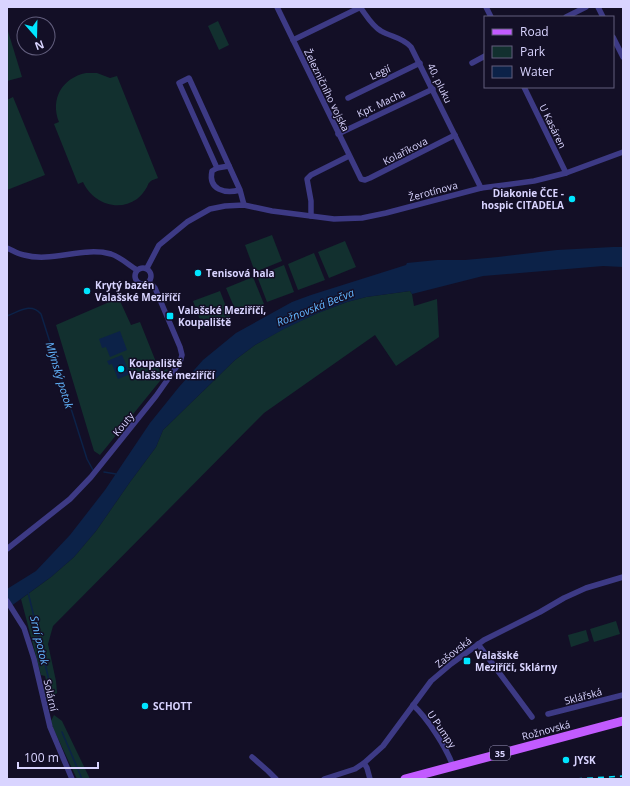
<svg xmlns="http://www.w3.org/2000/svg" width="630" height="786" font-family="'Open Sans',sans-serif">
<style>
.green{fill:#12302f}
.water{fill:#0c2248}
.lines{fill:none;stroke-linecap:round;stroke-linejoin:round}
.stream{stroke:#0c2248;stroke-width:1.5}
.street{stroke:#3d3a85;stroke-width:5.5}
.primary{stroke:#c25bff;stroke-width:9}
.rail{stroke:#00e5ff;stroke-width:1.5;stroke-dasharray:6 5;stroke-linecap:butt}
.poi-dot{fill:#00e5ff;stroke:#130f26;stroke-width:1.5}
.labels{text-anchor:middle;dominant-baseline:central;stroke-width:3;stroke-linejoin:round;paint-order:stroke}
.shield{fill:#130f26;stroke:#9e99be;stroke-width:1}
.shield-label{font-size:9px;font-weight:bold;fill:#d9d4ff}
.street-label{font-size:10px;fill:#d9d4ff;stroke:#130f26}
.poi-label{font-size:10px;font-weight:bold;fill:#d9d4ff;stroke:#130f26;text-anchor:start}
.water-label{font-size:11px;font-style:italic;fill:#62b6ff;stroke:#130f26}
</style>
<rect width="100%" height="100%" fill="#130f26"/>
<g class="green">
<polygon points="218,21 229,45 219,50 208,26"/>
<polygon points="7,28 22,77 7,81"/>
<path d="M86,73H97L110,78L117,76L158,178C156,179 151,180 150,182C148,183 148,185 147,187C144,192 141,196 137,199C117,213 92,202 83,182L78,184L54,124L59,122C50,99 62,78 86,73Z"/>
<polygon points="13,97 45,175 7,190 7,100"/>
<polygon points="272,235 282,261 255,272 245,245"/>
<polygon points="345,241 356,267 329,278 318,252"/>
<polygon points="314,253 325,280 298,290 288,264"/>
<polygon points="284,265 294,292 267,302 257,276"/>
<polygon points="253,277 264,304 237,314 226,288"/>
<polygon points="220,291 230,317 203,328 193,301"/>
<polygon points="410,291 412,294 414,306 437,299 439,337 396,366 375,335 264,413 53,626 48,644 56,681 57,693 49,697 51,702 47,702 44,690 48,688 45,676 41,675 21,599 51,577 74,557 96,531 130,482 156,447 163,430 235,360 255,345 285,328 318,313 347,302 366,297"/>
<polygon points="114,300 120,301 131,325 140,322 160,372 167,369 168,371 100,455 94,451 56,325"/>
<polygon points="616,621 620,634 594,642 590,629"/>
<polygon points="586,630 589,641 571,647 568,635"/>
<polygon points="54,715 62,721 90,779 77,779 53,728 51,721"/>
</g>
<g class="water">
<polygon points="613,247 623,247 623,267 603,266 483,276 412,294 410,291 366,297 347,302 318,313 284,329 255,345 235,360 163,430 156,447 130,482 96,531 74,557 51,577 7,609 7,589 36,571 70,535 105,490 150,423 179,387 203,360 236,333 292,302 311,295 406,265 407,263 437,260 465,260 498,257 557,250"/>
<polygon points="120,331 127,350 110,357 106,347 102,348 99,339"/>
<polygon points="122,355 130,374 118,379 112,364 109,365 107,361"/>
</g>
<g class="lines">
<g class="stream">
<path d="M7,316C19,312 30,302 41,314L87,459L93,470"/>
<polyline points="104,472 116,474"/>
<polyline points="28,592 52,693"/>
<polyline points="62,732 82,779"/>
</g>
<g class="street">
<polyline points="277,7 361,179 365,180 370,178 455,135"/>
<path d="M360,7C366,15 372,26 381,31C391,37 402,37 411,47L481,188"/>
<polyline points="486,7 491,17"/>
<polyline points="598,7 603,17"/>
<polyline points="566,17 586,7"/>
<polyline points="613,37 623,57"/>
<polyline points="293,40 361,7"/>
<polyline points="472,63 485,56"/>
<polyline points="524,87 566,173"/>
<polyline points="348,98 420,63"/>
<polyline points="338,134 433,89"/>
<polyline points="217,168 229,166"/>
<path d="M240,190C225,194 208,190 212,171L217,168L179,83L189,78L240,190L244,205"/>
<polyline points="311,216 311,201 307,179 311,175 349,156"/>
<path d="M7,248C12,250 18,254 24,255C52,263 83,246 111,254C120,257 129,265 137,270"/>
<circle cx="143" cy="276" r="8"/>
<polyline points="147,268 159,245 187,222 210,209 225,206 244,205 272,211 334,219 362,218 386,213 481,188 534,181 566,173 623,152"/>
<polyline points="7,549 70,499 91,477 156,396 180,362 182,355 180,347 155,288 149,282"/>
<polyline points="7,601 24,628 34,659 50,727 72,779"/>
<polyline points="478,644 532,717"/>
<path d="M413,705C428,719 446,747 453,766"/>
<polyline points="548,714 623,695"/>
<polyline points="252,757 268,771 276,779"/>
<polyline points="364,763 367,768 370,779"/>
<polyline points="324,779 355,769 364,763 383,746 431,681 451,664 484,640 540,612 564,598 586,588 623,577"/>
</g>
<polyline class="primary" points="405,779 623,721"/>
<polyline class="rail" points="576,779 623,776"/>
</g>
<g class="poi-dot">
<circle cx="572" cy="199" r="4"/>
<circle cx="198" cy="273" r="4"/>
<circle cx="87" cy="291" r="4"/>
<rect x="166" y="312" width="8" height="8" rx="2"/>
<circle cx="121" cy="369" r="4"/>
<rect x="463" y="657" width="8" height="8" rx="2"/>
<circle cx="145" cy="706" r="4"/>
<circle cx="566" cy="760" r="4"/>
</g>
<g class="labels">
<rect class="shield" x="490" y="746" width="20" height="14" rx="3"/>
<g class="shield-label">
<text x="500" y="753">35</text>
</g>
<g class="street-label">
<text transform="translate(380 72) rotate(-25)">Legií</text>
<text transform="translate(440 83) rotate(64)">40. pluku</text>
<text transform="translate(327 90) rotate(64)">Železničního vojska</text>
<text transform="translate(381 103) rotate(-25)">Kpt. Macha</text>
<text transform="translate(553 126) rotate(64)">U Kasáren</text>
<text transform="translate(405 151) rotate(-27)">Kolaříkova</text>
<text transform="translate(433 191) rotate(-15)">Žerotínova</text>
<text transform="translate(123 424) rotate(-51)">Kouty</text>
<text transform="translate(453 652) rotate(-38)">Zašovská</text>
<text transform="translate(51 695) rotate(77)">Solární</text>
<text transform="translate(583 696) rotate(-15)">Sklářská</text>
<text transform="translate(442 729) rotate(56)">U Pumpy</text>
<text transform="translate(546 730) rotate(-15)">Rožnovská</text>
</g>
<g class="poi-label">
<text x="564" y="193" text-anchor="end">Diakonie ČCE -<tspan x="564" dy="12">hospic CITADELA</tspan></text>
<text x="206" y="273">Tenisová hala</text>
<text x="95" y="285">Krytý bazén<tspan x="95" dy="12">Valašské Meziříčí</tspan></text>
<text x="178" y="310">Valašské Meziříčí,<tspan x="178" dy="12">Koupaliště</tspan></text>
<text x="129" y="363">Koupaliště<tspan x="129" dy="12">Valašské meziříčí</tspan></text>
<text x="475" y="655">Valašské<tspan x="475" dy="12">Meziříčí, Sklárny</tspan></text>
<text x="153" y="706">SCHOTT</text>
<text x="574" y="760">JYSK</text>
</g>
<g class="water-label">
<text transform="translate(315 307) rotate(-22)">Rožnovská Bečva</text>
<text transform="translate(60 375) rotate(73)">Mlýnský potok</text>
<text transform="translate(40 640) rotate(77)">Srní potok</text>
</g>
</g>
<rect width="630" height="786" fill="none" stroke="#d9d4ff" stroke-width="16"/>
<rect x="484" y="16" width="130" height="72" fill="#130f26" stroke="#625e7d"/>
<rect x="492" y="29" width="20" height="6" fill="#c25bff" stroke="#625e7d"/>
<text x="520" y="36" font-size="12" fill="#d9d4ff">Road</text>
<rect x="492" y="46" width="20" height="12" fill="#12302f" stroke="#625e7d"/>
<text x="520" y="56" font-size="12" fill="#d9d4ff">Park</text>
<rect x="492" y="66" width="20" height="12" fill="#0c2248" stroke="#625e7d"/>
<text x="520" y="76" font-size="12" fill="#d9d4ff">Water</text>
<g transform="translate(36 36) rotate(160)"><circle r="19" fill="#130f26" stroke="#625e7d"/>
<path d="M0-3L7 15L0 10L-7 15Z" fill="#00e5ff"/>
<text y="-6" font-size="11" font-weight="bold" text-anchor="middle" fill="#d9d4ff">N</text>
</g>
<path d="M18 762v6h80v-6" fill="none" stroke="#d9d4ff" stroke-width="2"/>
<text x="24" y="762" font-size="12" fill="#d9d4ff" stroke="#130f26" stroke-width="3" paint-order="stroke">100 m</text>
</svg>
